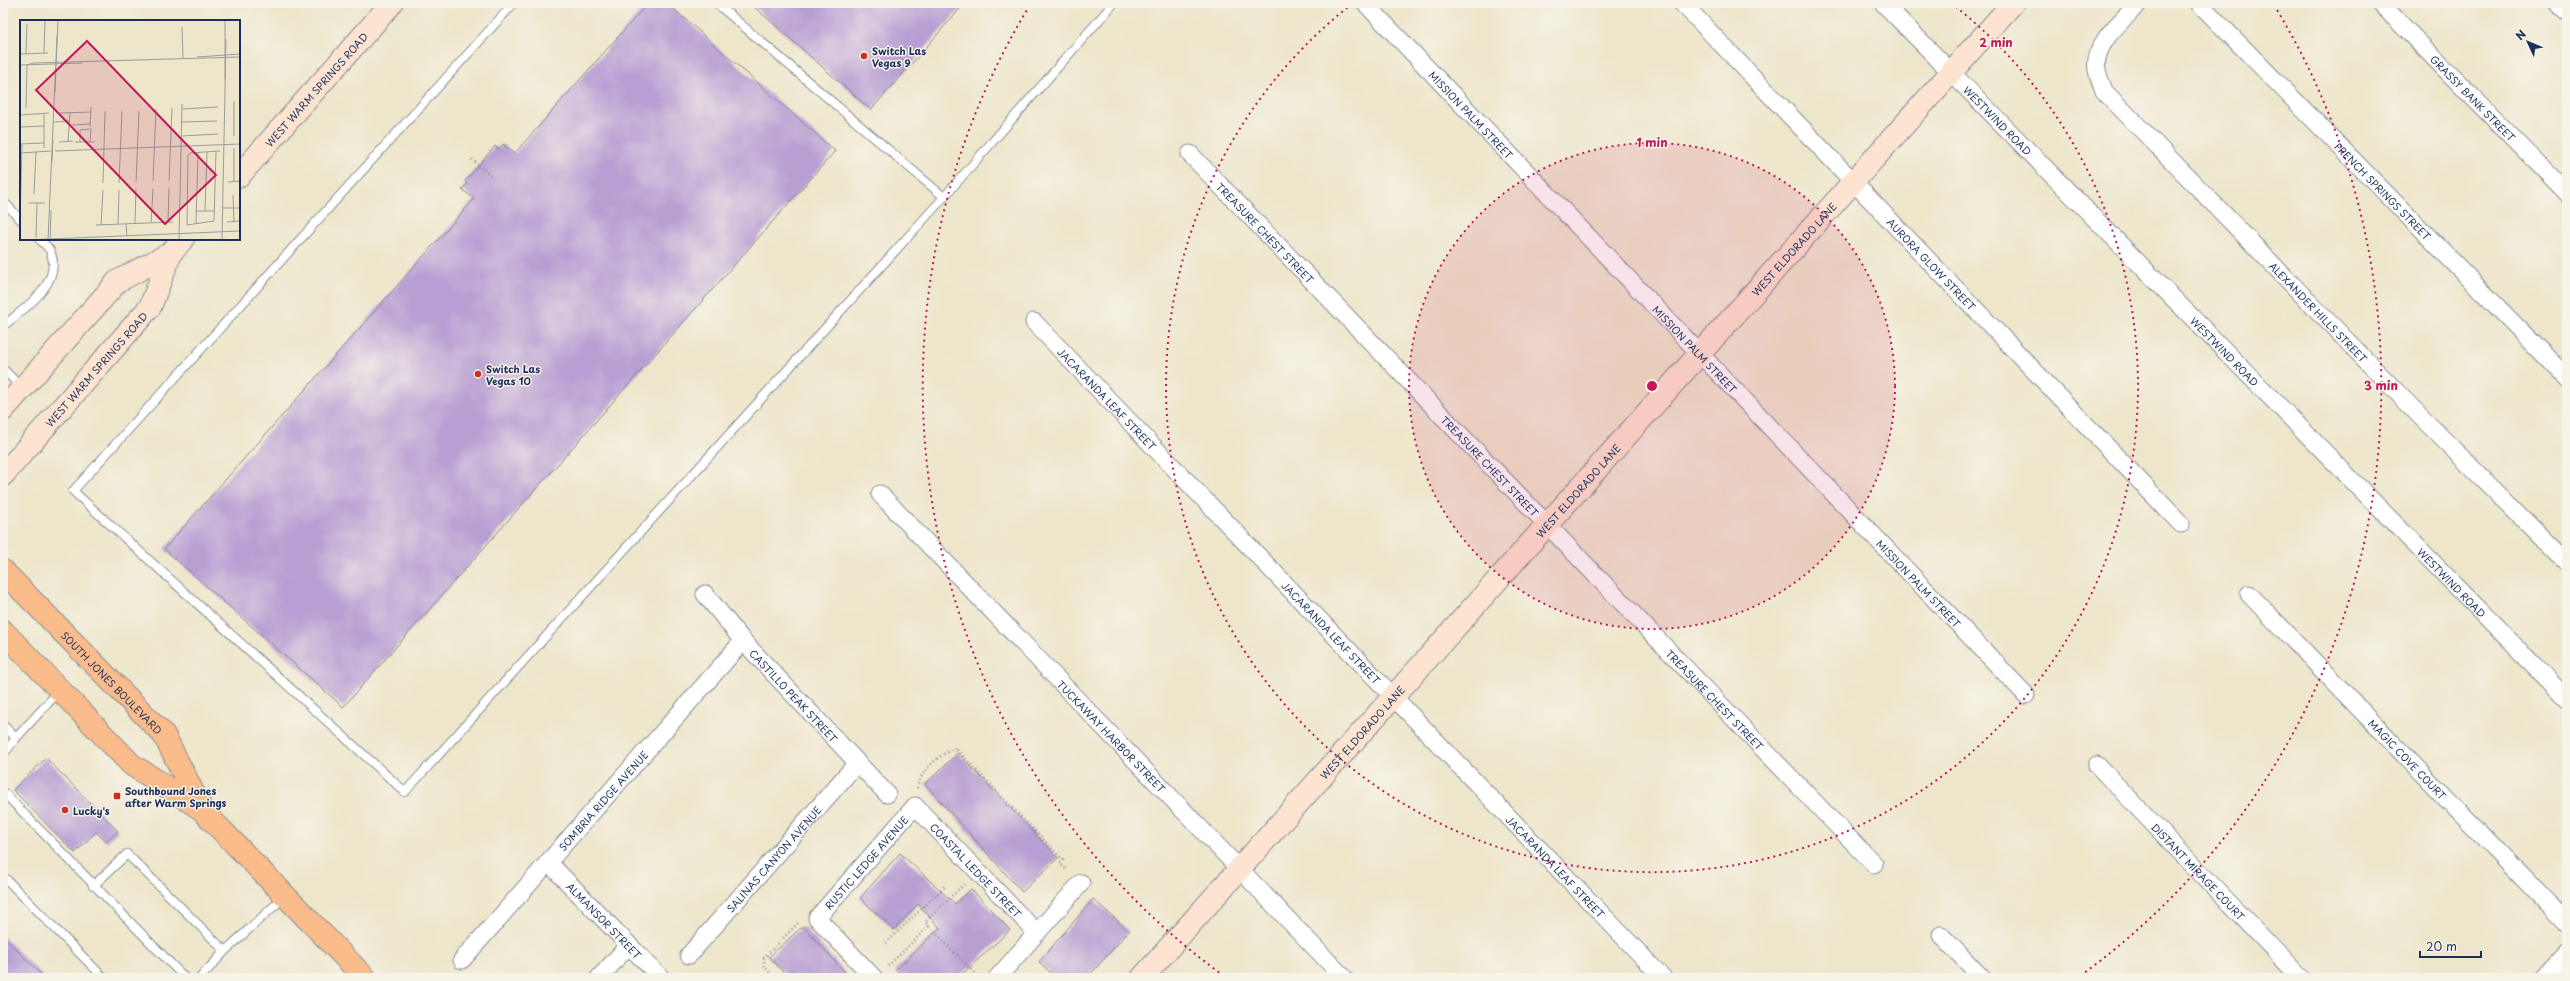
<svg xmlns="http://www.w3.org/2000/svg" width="2570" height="981" font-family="'Playpen Sans',sans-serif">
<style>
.building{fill:#b79ed3}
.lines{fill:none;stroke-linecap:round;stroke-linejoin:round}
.lane-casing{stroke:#848a94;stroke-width:10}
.street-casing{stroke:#848a94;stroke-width:19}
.secondary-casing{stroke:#848a94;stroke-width:24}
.primary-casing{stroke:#848a94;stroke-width:24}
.path{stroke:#848a94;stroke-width:2.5;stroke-dasharray:1 3;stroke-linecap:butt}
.lane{stroke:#fff;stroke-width:8}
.street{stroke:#fff;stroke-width:17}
.secondary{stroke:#fde4d0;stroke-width:22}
.primary{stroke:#f9bc8a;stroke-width:22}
.ring{fill:none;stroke:#c2185b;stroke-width:2;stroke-dasharray:2 4}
.poi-dot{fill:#c8321e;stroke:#f7f3e8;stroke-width:1.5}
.labels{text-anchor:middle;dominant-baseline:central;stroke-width:3;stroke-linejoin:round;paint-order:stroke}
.poi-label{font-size:10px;font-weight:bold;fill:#1b2f5e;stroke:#f7f3e8;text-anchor:start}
.street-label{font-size:10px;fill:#1b2f5e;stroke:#f7f3e8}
.inset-road{fill:none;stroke:#999d9f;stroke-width:1}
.view{fill:#c2185b;fill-opacity:0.15;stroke:#c2185b;stroke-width:2}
.inset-edge{fill:none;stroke:#1b2f5e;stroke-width:2}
.centre{fill:#c2185b;stroke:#f7f3e8;stroke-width:2}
.ring-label{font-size:12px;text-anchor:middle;font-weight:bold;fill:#c2185b;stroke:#f7f3e8;stroke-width:3;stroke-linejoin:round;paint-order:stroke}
</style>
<rect width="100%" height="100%" fill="#f7f3e8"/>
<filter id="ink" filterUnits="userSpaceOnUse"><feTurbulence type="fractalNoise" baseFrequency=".025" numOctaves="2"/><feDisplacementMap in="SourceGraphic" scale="8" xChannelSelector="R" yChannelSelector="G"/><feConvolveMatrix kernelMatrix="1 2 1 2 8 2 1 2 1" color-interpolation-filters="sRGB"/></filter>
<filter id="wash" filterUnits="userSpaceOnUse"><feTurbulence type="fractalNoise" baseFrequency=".012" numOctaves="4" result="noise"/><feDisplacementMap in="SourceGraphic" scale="16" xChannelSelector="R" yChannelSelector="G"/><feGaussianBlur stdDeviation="0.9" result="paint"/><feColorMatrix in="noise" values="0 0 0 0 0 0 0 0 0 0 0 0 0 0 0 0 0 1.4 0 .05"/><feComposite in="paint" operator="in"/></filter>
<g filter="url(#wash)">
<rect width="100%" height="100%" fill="#ede6ca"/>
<g id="blocks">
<g class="building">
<polygon points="648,3 667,3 835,151 343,707 164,549 474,199 462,189 467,184 465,181 495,146 498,149 503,144 514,154"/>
<polygon points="750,3 965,3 871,110"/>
<polygon points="958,753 1058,858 1022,892 925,784"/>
<polygon points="46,758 118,831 106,842 96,832 75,853 13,790"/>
<polygon points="900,853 955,904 971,889 1010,930 958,978 902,978 895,970 940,928 918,904 894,930 860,898"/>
<polygon points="1093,899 1129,931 1087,978 1057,978 1039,962"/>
<polygon points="803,926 850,978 789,978 769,957"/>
<polygon points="3,936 45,978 3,978"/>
</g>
</g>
</g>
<g filter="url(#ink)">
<use href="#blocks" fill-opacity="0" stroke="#848a94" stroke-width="1"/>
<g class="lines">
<g class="lane-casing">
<g id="lane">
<polyline points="514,3 73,491 405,792 944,197 1114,3"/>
<polyline points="716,3 944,197"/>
<polyline points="3,201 21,220"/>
<path d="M3,326C24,309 62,284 51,253C50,248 43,243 39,239"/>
<polyline points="3,369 22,388"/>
<polyline points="3,725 16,738"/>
<polyline points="3,755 16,738 59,691"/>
<polyline points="3,792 185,978"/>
<polyline points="3,876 104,978"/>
<polyline points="93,886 127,854 225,951"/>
<polyline points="200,978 225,951 284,897"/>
</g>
</g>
<g class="street-casing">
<g id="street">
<path id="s1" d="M1365,3L2026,695"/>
<path id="s2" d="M1682,3L2181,524"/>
<path id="s3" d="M1883,3L2567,699"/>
<path id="s4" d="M2139,3C2123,20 2092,44 2097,70C2098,77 2102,84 2104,91L2421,417L2567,563"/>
<path id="s5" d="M2199,3L2567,378"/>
<path id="s6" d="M2380,3L2567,193"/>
<polyline points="2559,3 2567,11"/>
<path id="s7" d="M1190,154L1874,864"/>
<path id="s8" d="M1034,322L1663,978"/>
<path id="s9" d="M880,494L1344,978"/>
<path id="s10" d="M705,594L743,641L887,794"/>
<path id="s11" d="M2249,594L2567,924"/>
<path id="s12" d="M2097,765L2301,978"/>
<path id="s13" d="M548,862L661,978"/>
<polyline points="1941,935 1982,978"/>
<path id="s14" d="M689,955L857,763"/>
<path id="s15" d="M462,960L743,641"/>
<polyline points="599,978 629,945"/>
<path id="s16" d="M874,978L817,918L915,806L1037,933"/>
<polyline points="997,978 1081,883"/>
<polyline points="2544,978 2567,953"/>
</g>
</g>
<g class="secondary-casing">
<g id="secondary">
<path id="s17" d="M239,176L392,3"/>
<polyline points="3,410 118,281 171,253 183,239"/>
<path id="s18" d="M3,475L150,307L171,253"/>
<path id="s19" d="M1142,978L2013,3"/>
</g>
</g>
<g class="primary-casing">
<g id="primary">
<path id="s20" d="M3,571L164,735L201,808"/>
<polyline points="3,631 132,765 201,809 365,978"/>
</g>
</g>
<g class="path">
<polyline points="472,159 493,178"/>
<path d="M917,788C919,772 941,753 955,748L1063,860L1060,864L1067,870"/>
<polyline points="964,884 925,922 977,976"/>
<polyline points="886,943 945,886"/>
<polyline points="888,966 929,926"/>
<polyline points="775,978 764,966 764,958 799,922"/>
</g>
<use href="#lane" class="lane"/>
<use href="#street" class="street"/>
<use href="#secondary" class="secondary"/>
<use href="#primary" class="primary"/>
</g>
</g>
<circle cx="1652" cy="386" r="243" fill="#c2185b" fill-opacity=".12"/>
<g class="ring">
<circle cx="1652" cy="386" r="243"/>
<path d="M1951 3A486 486 0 1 1 1353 3"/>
<path d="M1224 976A729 729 0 0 1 1030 5M2274 5A729 729 0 0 1 2080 976"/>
</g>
<g class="poi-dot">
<circle cx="864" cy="56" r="4"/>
<circle cx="478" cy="374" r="4"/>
<rect x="113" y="792" width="8" height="8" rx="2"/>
<circle cx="65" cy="810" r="4"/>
</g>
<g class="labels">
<g class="poi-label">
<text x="872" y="50">Switch Las<tspan x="872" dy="12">Vegas 9</tspan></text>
<text x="486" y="368">Switch Las<tspan x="486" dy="12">Vegas 10</tspan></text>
<text x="125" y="790">Southbound Jones<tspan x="125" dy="12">after Warm Springs</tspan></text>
<text x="73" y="810">Lucky's</text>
</g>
<g class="street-label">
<text stroke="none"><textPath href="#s17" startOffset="116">WEST WARM SPRINGS ROAD</textPath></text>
<text stroke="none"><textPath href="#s6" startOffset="133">GRASSY BANK STREET</textPath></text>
<text stroke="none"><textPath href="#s1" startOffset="154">MISSION PALM STREET</textPath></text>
<text stroke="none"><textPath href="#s3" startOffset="164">WESTWIND ROAD</textPath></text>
<text stroke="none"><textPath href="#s5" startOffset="263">FRENCH SPRINGS STREET</textPath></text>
<text stroke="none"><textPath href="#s7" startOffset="109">TREASURE CHEST STREET</textPath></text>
<text stroke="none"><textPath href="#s19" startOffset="978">WEST ELDORADO LANE</textPath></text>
<text stroke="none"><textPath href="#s2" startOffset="361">AURORA GLOW STREET</textPath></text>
<text stroke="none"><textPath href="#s4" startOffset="412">ALEXANDER HILLS STREET</textPath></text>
<text stroke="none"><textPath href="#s1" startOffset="478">MISSION PALM STREET</textPath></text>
<text stroke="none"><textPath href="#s3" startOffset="488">WESTWIND ROAD</textPath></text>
<text stroke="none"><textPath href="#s18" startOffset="141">WEST WARM SPRINGS ROAD</textPath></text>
<text stroke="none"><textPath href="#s8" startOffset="106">JACARANDA LEAF STREET</textPath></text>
<text stroke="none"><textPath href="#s7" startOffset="433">TREASURE CHEST STREET</textPath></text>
<text stroke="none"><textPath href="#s19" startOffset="654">WEST ELDORADO LANE</textPath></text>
<text stroke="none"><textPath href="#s3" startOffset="812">WESTWIND ROAD</textPath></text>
<text stroke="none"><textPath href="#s1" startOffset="802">MISSION PALM STREET</textPath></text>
<text stroke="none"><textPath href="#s8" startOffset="430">JACARANDA LEAF STREET</textPath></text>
<text stroke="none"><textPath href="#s20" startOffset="156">SOUTH JONES BOULEVARD</textPath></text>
<text stroke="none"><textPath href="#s10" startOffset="135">CASTILLO PEAK STREET</textPath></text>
<text stroke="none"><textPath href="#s7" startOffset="757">TREASURE CHEST STREET</textPath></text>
<text stroke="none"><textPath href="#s19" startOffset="330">WEST ELDORADO LANE</textPath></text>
<text stroke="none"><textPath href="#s9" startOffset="335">TUCKAWAY HARBOR STREET</textPath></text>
<text stroke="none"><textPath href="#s11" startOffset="229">MAGIC COVE COURT</textPath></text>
<text stroke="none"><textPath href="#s15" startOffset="213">SOMBRIA RIDGE AVENUE</textPath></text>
<text stroke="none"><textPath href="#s14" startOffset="128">SALINAS CANYON AVENUE</textPath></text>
<text stroke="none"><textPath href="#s16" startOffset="157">RUSTIC LEDGE AVENUE</textPath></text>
<text stroke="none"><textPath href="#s8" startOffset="754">JACARANDA LEAF STREET</textPath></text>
<text stroke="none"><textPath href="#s16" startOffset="320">COASTAL LEDGE STREET</textPath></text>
<text stroke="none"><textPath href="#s12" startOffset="147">DISTANT MIRAGE COURT</textPath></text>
<text stroke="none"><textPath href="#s13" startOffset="81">ALMANSOR STREET</textPath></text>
</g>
</g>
<g transform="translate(20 20)">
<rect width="220" height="220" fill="#ede6ca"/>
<path class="inset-road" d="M162,7L163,38M6,33L7,4M24,33L25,0M0,34L28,33M177,37L220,34M0,45L62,43M7,45L13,43L220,37M205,59V0M35,72L38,0M6,88L7,45M162,89L198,87M40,93L71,92M0,95L29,93M34,102L49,101M162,102L197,101M52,105L70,104M0,107L24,106M70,107L71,87M162,116L198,114M214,116V81M39,122L53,121M48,122L50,93M55,122H75M60,122V110L71,109L70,122M0,124L24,123M24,128V94M214,128V161M35,131L220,124M196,131L194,201L167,205L168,135L170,133L200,131M0,133L31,131M32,142L33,120M133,161L136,89M149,161L152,88M116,162L119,91M208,162L220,161M83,163L85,91M99,163L102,91M14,174L16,132M213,175L214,202M9,183H25M202,188H220M176,191H195M185,191L187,132M148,202L149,168M207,202L220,201M131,203L133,169M176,203L178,132M0,204L2,124M98,204L99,170M106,204L107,216M115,204L116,169M76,205L153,202M81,205L83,170M16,218L17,183M30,219L220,211M4,220L28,219M28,220L37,15M30,220L31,190M159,220L162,84M202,220L206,19"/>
<path class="view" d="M67,21L196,155L145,204L16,70Z"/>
<rect width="220" height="220" class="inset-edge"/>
</g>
<circle cx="1652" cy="386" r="6" class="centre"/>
<g class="ring-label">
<text x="1996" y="47">2 min</text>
<text x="1652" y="147">1 min</text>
<text x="2381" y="390">3 min</text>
</g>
<rect width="2570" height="981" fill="none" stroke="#f7f3e8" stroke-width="16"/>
<g transform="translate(2528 42) rotate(314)" stroke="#f7f3e8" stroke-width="3" paint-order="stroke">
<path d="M0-3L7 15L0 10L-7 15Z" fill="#1b2f5e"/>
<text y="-6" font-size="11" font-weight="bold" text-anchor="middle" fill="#1b2f5e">N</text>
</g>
<path d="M2420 951v6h61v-6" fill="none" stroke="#1b2f5e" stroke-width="2"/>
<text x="2426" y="951" font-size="12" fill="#1b2f5e" stroke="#f7f3e8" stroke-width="3" paint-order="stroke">20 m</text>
</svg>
